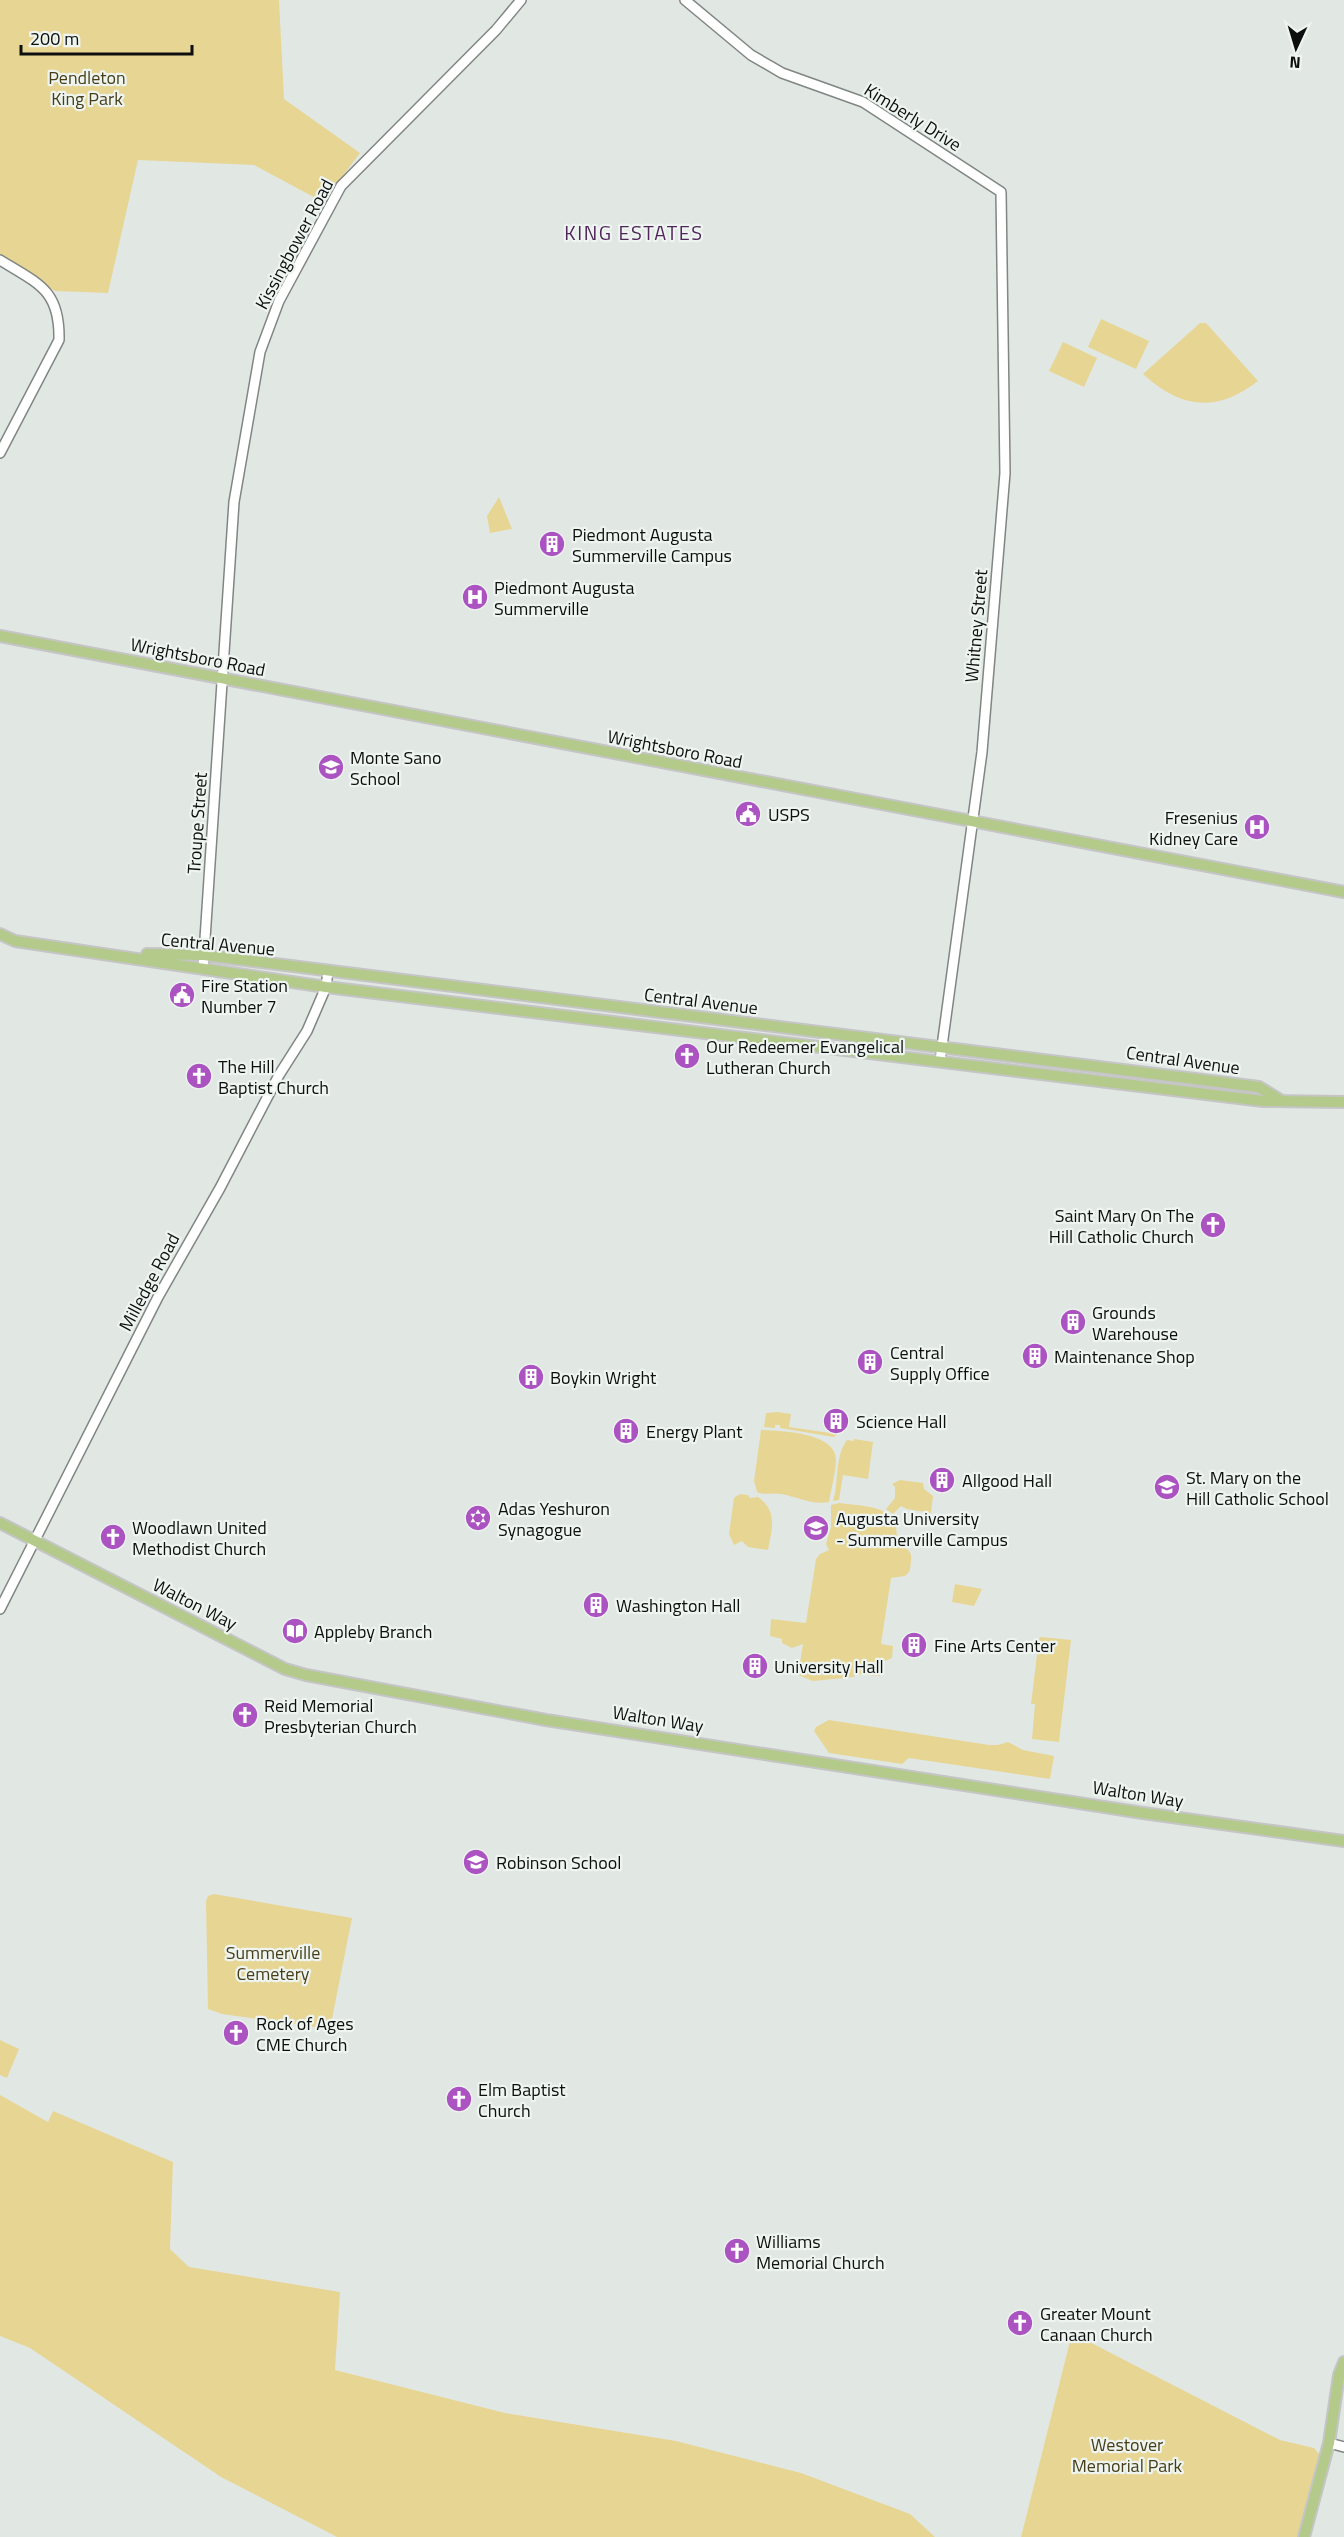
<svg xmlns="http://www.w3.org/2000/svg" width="1344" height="2537" font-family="'Titillium Web',sans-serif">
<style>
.green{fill:#e7d594}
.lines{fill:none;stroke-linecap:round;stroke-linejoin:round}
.minor-casing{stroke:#808683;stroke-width:12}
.major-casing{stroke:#c5c5c5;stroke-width:14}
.minor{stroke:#fff;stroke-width:9}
.major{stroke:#b3ca8a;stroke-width:10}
.labels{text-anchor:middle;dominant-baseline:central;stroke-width:4.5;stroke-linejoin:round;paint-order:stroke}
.park-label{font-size:18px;fill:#473e18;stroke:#eef5f1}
.street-label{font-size:18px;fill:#0d0f0e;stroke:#eef5f1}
.poi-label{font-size:18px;fill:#0d0f0e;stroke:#eef5f1;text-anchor:start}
.neighbourhood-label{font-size:20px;letter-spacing:1.5px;fill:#50265a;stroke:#eef5f1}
</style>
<rect width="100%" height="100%" fill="#e1e8e4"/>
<g class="green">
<polygon points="0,0 279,0 284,99 360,153 323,202 254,165 138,160 108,293 55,291 0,254"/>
<polygon points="1101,319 1149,341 1136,369 1088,347"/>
<path d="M1200,323H1206L1258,381C1217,413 1181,409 1143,374Z"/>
<polygon points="1063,342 1097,358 1084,387 1049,371"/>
<polygon points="499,497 512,529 490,533 487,516"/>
<polygon points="778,1412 791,1414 789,1427 837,1434 834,1437 780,1428 780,1425 775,1425 775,1428 764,1427 766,1413"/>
<path d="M761,1430C780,1431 835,1432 836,1459C836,1472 831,1489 829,1502C811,1505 798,1497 781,1494C772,1492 765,1496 757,1492L754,1481Z"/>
<path d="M854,1439L873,1442L868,1479L843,1475L839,1500L833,1501C839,1485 834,1457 847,1440L854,1441Z"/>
<polygon points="900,1480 923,1483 924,1489 933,1496 931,1513 907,1509 901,1506 893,1514 886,1509 895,1498 895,1487 892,1484"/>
<path d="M740,1494L748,1495L750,1498L758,1497C778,1511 772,1529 768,1550L748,1547L742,1541L734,1545L729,1534L734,1498Z"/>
<path d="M839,1503C867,1507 902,1504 896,1543C905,1549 913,1549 911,1561C910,1569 911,1571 905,1576L891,1578L881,1644L893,1646L892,1658L883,1662L878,1660L877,1668L881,1671L880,1676L855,1674L854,1677L813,1681L798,1675L803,1644L792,1648L782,1643V1639L770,1636L771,1619L806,1623L816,1559L820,1554L829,1550L826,1544L831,1527V1505Z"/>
<polygon points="955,1584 982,1589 974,1606 952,1602"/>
<polygon points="1041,1637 1071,1640 1059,1742 1032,1739 1035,1704 1031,1704 1039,1638"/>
<polygon points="829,1720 989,1745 998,1745 1008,1742 1023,1750 1054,1756 1050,1779 909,1758 902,1764 829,1753 814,1731 816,1727"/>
<polygon points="214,1894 352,1918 330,2029 222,2014 208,2009 206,1901 208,1896"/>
<polygon points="0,2040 19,2049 7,2078 0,2075"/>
<polygon points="0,2095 48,2122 53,2111 173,2162 170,2249 189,2267 340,2292 335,2370 505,2413 676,2441 801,2473 910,2514 935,2537 337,2537 221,2477 30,2348 0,2336"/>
<polygon points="1072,2333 1280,2440 1314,2448 1320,2455 1297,2537 1021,2537"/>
</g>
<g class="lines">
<g class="minor-casing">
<g id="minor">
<polyline points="685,0 751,55 782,73 863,102 1001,192 1005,473 982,752 940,1061"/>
<path d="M0,260C39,284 60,290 59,340L0,453"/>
<polyline points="203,969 234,502 260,352 279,301 341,186 496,30 521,0"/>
<polyline points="0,1609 158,1297 220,1188 279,1075 307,1031 326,987 328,971"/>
<polyline points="1329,2443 1344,2447"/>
</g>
</g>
<g class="major-casing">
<g id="major">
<polyline points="0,636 1344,892"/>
<polyline points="0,934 15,941 326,987 1263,1101 1344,1102"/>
<polyline points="147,954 204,955 1259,1087 1280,1100"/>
<polyline points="0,1523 285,1669 306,1675 546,1720 1143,1813 1344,1841"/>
<polyline points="1304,2537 1329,2443 1339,2375 1344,2362"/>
</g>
</g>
<use href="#minor" class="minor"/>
<use href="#major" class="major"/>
</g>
<defs>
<g id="building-disc" transform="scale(1.35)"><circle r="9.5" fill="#ab53c0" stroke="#eef5f1"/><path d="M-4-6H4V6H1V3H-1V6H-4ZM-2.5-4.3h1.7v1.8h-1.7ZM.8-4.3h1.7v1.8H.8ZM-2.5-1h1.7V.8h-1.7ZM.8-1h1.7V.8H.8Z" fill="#fff"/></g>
<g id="hospital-disc" transform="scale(1.35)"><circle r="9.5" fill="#ab53c0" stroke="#eef5f1"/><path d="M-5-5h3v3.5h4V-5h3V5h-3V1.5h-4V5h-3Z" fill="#fff"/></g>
<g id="school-disc" transform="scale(1.35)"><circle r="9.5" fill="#ab53c0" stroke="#eef5f1"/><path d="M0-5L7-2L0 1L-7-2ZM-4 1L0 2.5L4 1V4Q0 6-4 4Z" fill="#fff"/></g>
<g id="civic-disc" transform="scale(1.35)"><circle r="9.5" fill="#ab53c0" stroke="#eef5f1"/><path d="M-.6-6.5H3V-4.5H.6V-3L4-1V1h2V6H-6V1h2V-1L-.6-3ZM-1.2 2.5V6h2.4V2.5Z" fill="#fff"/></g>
<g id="church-disc" transform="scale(1.35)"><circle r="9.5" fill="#ab53c0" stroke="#eef5f1"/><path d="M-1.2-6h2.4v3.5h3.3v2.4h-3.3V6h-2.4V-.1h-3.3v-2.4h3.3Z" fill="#fff"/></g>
<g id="synagogue-disc" transform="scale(1.35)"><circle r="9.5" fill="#ab53c0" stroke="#eef5f1"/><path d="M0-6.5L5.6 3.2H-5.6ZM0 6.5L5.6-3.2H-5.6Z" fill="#fff"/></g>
<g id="university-disc" transform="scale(1.35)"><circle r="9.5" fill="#ab53c0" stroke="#eef5f1"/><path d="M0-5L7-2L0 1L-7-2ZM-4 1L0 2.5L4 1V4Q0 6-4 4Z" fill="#fff"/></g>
<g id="library-disc" transform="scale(1.35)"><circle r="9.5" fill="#ab53c0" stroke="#eef5f1"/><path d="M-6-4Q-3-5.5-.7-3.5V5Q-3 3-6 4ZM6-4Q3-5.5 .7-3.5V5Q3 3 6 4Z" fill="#fff"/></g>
</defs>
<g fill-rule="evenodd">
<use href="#building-disc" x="552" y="544"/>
<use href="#hospital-disc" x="475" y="597"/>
<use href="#school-disc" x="331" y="767"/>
<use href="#civic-disc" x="748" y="814"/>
<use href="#hospital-disc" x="1257" y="827"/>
<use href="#civic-disc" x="182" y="995"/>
<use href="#church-disc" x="687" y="1056"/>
<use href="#church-disc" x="199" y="1076"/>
<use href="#church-disc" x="1213" y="1225"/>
<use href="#building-disc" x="1073" y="1322"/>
<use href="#building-disc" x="1035" y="1356"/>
<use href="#building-disc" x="870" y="1362"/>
<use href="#building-disc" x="531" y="1377"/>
<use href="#building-disc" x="836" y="1421"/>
<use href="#building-disc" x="626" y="1431"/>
<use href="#building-disc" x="942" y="1480"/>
<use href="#school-disc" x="1167" y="1487"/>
<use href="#synagogue-disc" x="478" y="1518"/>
<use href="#university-disc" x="816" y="1528"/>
<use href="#church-disc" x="113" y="1537"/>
<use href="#building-disc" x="596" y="1605"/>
<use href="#library-disc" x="295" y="1631"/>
<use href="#building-disc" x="914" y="1645"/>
<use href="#building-disc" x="755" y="1666"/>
<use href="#church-disc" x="245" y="1715"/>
<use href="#school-disc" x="476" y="1862"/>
<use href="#church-disc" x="236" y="2033"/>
<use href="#church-disc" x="459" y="2099"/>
<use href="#church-disc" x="737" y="2251"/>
<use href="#church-disc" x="1020" y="2323"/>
</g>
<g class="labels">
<g class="park-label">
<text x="87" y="77">Pendleton<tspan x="87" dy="21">King Park</tspan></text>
<text x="273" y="1952">Summerville<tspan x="273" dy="21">Cemetery</tspan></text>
<text x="1127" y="2444">Westover<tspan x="1127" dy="21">Memorial Park</tspan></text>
</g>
<g class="street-label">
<text transform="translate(913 117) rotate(32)">Kimberly Drive</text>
<text transform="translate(294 244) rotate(-62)">Kissingbower Road</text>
<text transform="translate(976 626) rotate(-85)">Whitney Street</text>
<text transform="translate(198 657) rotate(11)">Wrightsboro Road</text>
<text transform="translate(675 749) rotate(11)">Wrightsboro Road</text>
<text transform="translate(197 823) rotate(-86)">Troupe Street</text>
<text transform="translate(218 944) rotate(5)">Central Avenue</text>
<text transform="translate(701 1001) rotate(7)">Central Avenue</text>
<text transform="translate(1183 1060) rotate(8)">Central Avenue</text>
<text transform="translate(149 1282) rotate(-62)">Milledge Road</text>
<text transform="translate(195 1604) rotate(27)">Walton Way</text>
<text transform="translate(658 1719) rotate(9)">Walton Way</text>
<text transform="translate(1138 1794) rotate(9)">Walton Way</text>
</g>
<g class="poi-label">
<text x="572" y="534">Piedmont Augusta<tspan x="572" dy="21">Summerville Campus</tspan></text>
<text x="494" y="587">Piedmont Augusta<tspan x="494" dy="21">Summerville</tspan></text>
<text x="350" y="757">Monte Sano<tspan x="350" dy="21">School</tspan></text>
<text x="768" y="814">USPS</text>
<text x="1238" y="817" text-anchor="end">Fresenius<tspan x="1238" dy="21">Kidney Care</tspan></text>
<text x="201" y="985">Fire Station<tspan x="201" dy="21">Number 7</tspan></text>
<text x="706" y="1046">Our Redeemer Evangelical<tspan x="706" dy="21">Lutheran Church</tspan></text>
<text x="218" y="1066">The Hill<tspan x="218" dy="21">Baptist Church</tspan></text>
<text x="1194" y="1215" text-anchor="end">Saint Mary On The<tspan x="1194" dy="21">Hill Catholic Church</tspan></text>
<text x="1092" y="1312">Grounds<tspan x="1092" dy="21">Warehouse</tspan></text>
<text x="890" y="1352">Central<tspan x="890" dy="21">Supply Office</tspan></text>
<text x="1054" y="1356">Maintenance Shop</text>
<text x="550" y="1377">Boykin Wright</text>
<text x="856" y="1421">Science Hall</text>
<text x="646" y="1431">Energy Plant</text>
<text x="1186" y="1477">St. Mary on the<tspan x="1186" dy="21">Hill Catholic School</tspan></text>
<text x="962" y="1480">Allgood Hall</text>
<text x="498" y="1508">Adas Yeshuron<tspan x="498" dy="21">Synagogue</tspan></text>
<text x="836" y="1518">Augusta University<tspan x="836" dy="21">- Summerville Campus</tspan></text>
<text x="132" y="1527">Woodlawn United<tspan x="132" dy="21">Methodist Church</tspan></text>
<text x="616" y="1605">Washington Hall</text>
<text x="314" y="1631">Appleby Branch</text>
<text x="934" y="1645">Fine Arts Center</text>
<text x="774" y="1666">University Hall</text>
<text x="264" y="1705">Reid Memorial<tspan x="264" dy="21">Presbyterian Church</tspan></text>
<text x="496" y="1862">Robinson School</text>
<text x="256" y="2023">Rock of Ages<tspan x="256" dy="21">CME Church</tspan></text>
<text x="478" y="2089">Elm Baptist<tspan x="478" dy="21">Church</tspan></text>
<text x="756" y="2241">Williams<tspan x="756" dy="21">Memorial Church</tspan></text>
<text x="1040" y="2313">Greater Mount<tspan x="1040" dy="21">Canaan Church</tspan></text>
</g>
<g class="neighbourhood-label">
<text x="634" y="232">KING ESTATES</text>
</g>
</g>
<g transform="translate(1296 48) rotate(184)" stroke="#eef5f1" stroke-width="4.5" paint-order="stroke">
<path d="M0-4.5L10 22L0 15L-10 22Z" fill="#0d0f0e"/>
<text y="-9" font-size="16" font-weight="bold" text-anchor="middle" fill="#0d0f0e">N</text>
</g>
<path d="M21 45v9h171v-9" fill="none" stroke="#0d0f0e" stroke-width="3"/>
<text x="30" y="45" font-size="18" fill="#0d0f0e" stroke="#eef5f1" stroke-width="4.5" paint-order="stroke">200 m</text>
</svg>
